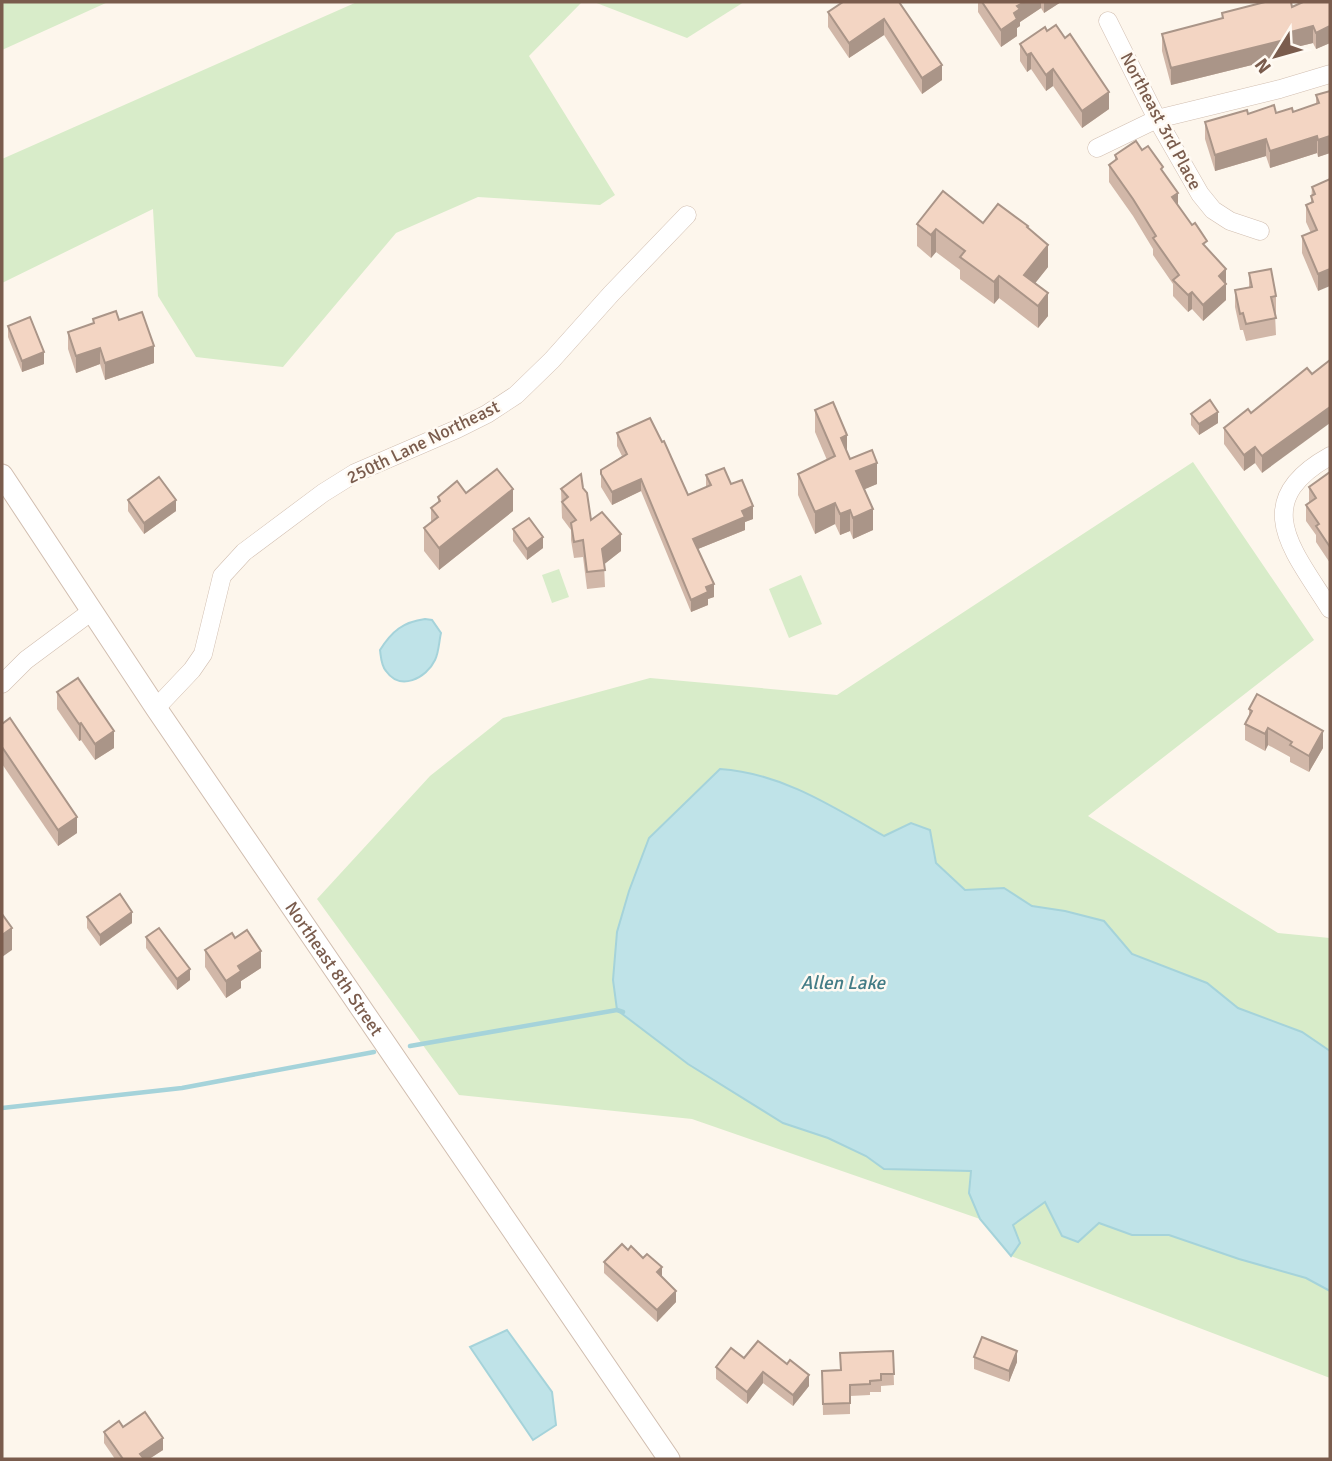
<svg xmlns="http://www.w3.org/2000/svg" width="1332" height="1461" font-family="Signika,sans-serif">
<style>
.green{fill:#d8ecc9}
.water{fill:#bfe3e8;stroke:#a5d3da;stroke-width:2}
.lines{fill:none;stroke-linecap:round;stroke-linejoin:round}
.stream{stroke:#a5d3da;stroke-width:4.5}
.minor-casing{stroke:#d1beb0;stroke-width:19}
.tertiary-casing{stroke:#d1beb0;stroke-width:23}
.minor{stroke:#fff;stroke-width:18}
.tertiary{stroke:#fff;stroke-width:21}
.wall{fill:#d1b7a8}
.shaded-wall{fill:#aa9588}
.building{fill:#f3d5c3;stroke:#aa9588;stroke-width:2}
.labels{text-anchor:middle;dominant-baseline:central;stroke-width:5;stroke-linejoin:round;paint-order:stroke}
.street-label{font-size:18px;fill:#7a5c4d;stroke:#fffaf3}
.water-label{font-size:19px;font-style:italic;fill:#437c86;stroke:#fffaf3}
</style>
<rect width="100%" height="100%" fill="#fdf6ec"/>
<g class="green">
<polygon points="2,2 108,2 2,50"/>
<polygon points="357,2 582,2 529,56 615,195 600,205 478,197 396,233 283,367 196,357 158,296 153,209 2,283 2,159"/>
<polygon points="594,2 744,2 687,38"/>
<path d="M1193,462L1314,640L1088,816L1278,933L1330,938V1051L1302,1032L1238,1008L1207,983L1132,954L1104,921L1065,911L1032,906L1004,888L965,890L936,863L911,823L885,836C832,806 781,773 720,769L649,838L629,891L617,932V1010L783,1123L828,1138L866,1156L884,1169L971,1171L969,1193L980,1219L692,1119L459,1095L317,899L430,776L503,718L650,678L837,695Z"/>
<polygon points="559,569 569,597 552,603 542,575"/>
<polygon points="801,575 822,624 789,638 769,589"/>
<polygon points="1045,1202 1062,1236 1099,1222 1132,1235 1169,1235 1239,1259 1306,1278 1330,1291 1330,1378 1011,1256 1020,1243 1013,1225"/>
</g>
<g class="water">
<path d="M425,619L432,620L441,633C439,641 439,652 435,660C426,679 400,691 386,671C381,665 381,657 380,650C392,631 403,622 425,619Z"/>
<path d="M720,769C781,773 832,806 884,836L911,823L930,830L936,863L965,890L1004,888L1032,906L1065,911L1104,921L1132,954L1207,983L1238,1008L1302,1032L1330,1051V1291L1306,1278L1239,1259L1169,1235H1132L1099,1223L1078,1242L1062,1236L1045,1202L1013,1225L1020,1243L1011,1256L980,1219L969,1193L971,1171L884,1169L866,1156L828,1138L783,1123L688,1064L617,1010L613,980L617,932L629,891L649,838Z"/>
<polygon points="507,1330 552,1392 556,1425 533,1440 470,1347"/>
</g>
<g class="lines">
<g class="stream">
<polyline points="410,1046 617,1010 623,1012"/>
<polyline points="2,1108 182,1088 374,1052"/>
</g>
<g class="minor-casing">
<g id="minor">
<polyline points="1108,21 1157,119 1200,194 1213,210 1230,221 1260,231"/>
<polyline points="1097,148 1157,119 1280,89 1330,74"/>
<path d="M1330,456C1247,502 1294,551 1330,609"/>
<polyline points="2,684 26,660 92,611"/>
<polyline points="156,708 192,670 203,654 222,576 244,552 323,493 355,473 457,429 487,414 516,395 552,360 611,294 687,215"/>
</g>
</g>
<g class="tertiary-casing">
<g id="tertiary">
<path id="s1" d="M2,475L156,708L669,1459"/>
</g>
</g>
<use href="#minor" class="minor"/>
<use href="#tertiary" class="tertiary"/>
</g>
<g class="wall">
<polygon points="899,2 942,80 922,94 884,35 849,58 828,27 828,12"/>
<polygon points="978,2 1061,2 1044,13 1041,8 1020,22 1020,26 1017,28 1017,36 1001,47 978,12"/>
<polygon points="1330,2 1330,43 1316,49 1313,43 1288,49 1288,56 1171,85 1162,51 1162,34 1222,19 1222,13"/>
<polygon points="1020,44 1109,109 1082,128 1053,86 1046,91 1031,69 1027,72 1020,61"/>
<polygon points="1330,91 1330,153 1318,157 1317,153 1270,168 1266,156 1215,171 1205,139 1205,122 1248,114 1293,112 1316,104 1316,95"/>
<polygon points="1142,150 1163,172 1178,205 1207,249 1226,269 1226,300 1203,321 1192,309 1188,312 1173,296 1173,284 1153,255 1153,249 1133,216 1109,182 1109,165 1115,161 1115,155"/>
<polygon points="1330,179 1318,291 1302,253 1302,236 1311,233 1306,222 1306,205 1311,203 1312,187"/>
<polygon points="983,223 1028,229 1048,267 1035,283 1048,316 1038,328 999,298 994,304 960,279 960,270 936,252 931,258 917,246 917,224"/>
<polygon points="1249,273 1276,296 1276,313 1275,314 1276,335 1246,341 1243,330 1240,330 1235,307 1235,290 1249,287"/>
<polygon points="93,319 119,320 154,363 105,380 100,364 76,373 68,349 68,332 93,324"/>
<polygon points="8,326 44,364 22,372 8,337"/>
<polygon points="1307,368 1262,473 1255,463 1244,471 1224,444 1224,428 1251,413"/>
<polygon points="815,410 847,453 850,459 877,484 864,489 873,530 853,539 850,531 840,535 835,524 815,534 798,495 798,474 827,460 815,432"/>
<polygon points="1191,414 1218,423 1199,435 1191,425"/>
<polygon points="617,433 688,495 706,487 706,475 731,484 753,519 745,522 745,530 698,549 714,597 708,599 708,605 691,612 641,491 612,505 601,487 601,470 622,456 617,446"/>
<polygon points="1330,472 1330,563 1316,542 1316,535 1306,521 1306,505 1309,503 1309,487"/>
<polygon points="583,488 591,520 621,551 604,564 605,587 587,589 583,557 574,558 571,540 571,530 562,518 561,489"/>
<polygon points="466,493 513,511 439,570 424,551 424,528 431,523 431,508 438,503 438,497"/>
<polygon points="128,500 176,511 144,534 128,511"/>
<polygon points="513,529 543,548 527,560 513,541"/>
<polygon points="57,692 114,748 95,760 81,740 79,741 57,709"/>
<polygon points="1249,709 1323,748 1309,772 1290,762 1290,757 1268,745 1265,751 1245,740 1245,724 1249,717"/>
<polygon points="2,724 77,833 58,846 2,764"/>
<polygon points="87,917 132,923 100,946 87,928"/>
<polygon points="146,937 190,980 177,990 146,948"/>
<polygon points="235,938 261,968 241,981 241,988 226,998 205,967 205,950"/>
<polygon points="628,1250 662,1277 676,1302 657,1322 604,1273 604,1262"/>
<polygon points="893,1351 894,1385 881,1386 881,1392 870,1392 870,1395 850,1396 850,1414 823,1415 822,1371 840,1370"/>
<polygon points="974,1357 1017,1362 1009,1382 974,1369"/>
<polygon points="744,1358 809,1386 793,1406 763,1383 747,1404 716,1379 716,1367"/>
<polygon points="104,1432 163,1450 149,1459 115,1459 104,1443"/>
</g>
<g class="shaded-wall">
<polygon points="1024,2 1041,2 1041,8 1020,22 1020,26 1017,28 1017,36 1001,47 1001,30 1014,13 1017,6"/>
<polygon points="1044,2 1061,2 1044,13"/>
<polygon points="884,19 884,35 849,58 849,43"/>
<polygon points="1313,26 1313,43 1288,49 1288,56 1171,85 1171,68 1287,33"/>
<polygon points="1330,26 1330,43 1316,49 1316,33"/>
<polygon points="1031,53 1031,69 1027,72 1027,55"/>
<polygon points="942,65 942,80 922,94 922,78"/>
<polygon points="1053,69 1053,86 1046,91 1046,75"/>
<polygon points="1109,92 1109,109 1082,128 1082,111"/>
<polygon points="1317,136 1317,153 1270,168 1270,151"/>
<polygon points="1330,136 1330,153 1318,157 1318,140"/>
<polygon points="1266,139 1266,156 1215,171 1215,155"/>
<polygon points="1178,193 1178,210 1172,197"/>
<polygon points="936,229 936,252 931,258 931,235"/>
<polygon points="1048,245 1048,267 1025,296 1024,275"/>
<polygon points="1226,269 1226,300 1203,321 1203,305 1219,276"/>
<polygon points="1330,269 1330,286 1318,291 1318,274"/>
<polygon points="999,276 999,298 994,304 994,282"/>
<polygon points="1192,292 1192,309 1188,312 1188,295"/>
<polygon points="1048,293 1048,316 1038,328 1038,306"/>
<polygon points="154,346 154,363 105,380 105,363"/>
<polygon points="100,348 100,364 76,373 76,356"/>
<polygon points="44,352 44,364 22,372 22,361"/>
<polygon points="1330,407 1330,423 1262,473 1262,456"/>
<polygon points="1218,412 1218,423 1199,435 1199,424"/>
<polygon points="847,435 847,456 841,438"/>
<polygon points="1255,447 1255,463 1244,471 1244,455"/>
<polygon points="877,463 877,484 856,493 856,471"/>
<polygon points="641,479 641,491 612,505 612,492"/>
<polygon points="513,489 513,511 439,570 439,548"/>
<polygon points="176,500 176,511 144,534 144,523"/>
<polygon points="835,503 835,524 815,534 815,512"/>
<polygon points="753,506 753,519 745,522 745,530 693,551 693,539 742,511"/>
<polygon points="873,509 873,530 853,539 853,518"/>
<polygon points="850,510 850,531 840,535 840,514"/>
<polygon points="621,534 621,551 602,566 602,549"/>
<polygon points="543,537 543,548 527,560 527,549"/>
<polygon points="714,584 714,597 708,599 708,605 691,612 691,600 706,587"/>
<polygon points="81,723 81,740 79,741 79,724"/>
<polygon points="1268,728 1268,745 1265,751 1265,734"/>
<polygon points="114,731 114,748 95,760 95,744"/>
<polygon points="1323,731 1323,748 1309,772 1309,756"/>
<polygon points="77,817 77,833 58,846 58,830"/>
<polygon points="132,912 132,923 100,946 100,935"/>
<polygon points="12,928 12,950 2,957 2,935"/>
<polygon points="261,951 261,968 241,981 241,988 226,998 226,981 238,966"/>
<polygon points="190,969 190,980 177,990 177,979"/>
<polygon points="662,1267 662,1278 657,1272"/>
<polygon points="676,1291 676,1302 657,1322 657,1310"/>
<polygon points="1017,1351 1017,1362 1009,1382 1009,1371"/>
<polygon points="763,1372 763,1383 747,1404 747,1392"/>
<polygon points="809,1375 809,1386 793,1406 793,1395"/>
<polygon points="163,1438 163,1450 149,1459 140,1459 140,1454"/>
</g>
<g class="building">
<polygon points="843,2 899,2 942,65 922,78 884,19 849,43 828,12"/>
<polygon points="982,2 1024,2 1017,6 1020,9 1014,13 1017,19 1001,30"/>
<polygon points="1265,2 1291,2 1292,7 1303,2 1330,2 1330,26 1316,33 1313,26 1287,33 1288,39 1171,68 1162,34 1223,18 1222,13"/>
<polygon points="1056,25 1065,38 1070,34 1109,92 1082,111 1053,69 1046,75 1031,53 1027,55 1020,44 1045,27 1047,31"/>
<polygon points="1330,91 1330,136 1318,140 1317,136 1270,151 1266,139 1215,155 1205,122 1247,110 1248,114 1274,105 1276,113 1292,108 1293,112 1319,103 1316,95"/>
<polygon points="1136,141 1142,150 1148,146 1163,167 1161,169 1178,193 1172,197 1192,225 1195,223 1207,241 1203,244 1226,269 1219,276 1226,284 1203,305 1192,292 1188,295 1173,280 1179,275 1153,238 1156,236 1133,199 1109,165 1117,159 1115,155"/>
<polygon points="1330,179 1330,269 1318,274 1302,236 1317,230 1306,205 1313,202 1311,196 1315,194 1312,187"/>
<polygon points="943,191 983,223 998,204 1028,226 1027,227 1048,245 1024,275 1048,293 1038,306 999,276 994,282 960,257 965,251 936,229 931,235 917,224"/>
<polygon points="1271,269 1276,296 1271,297 1276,318 1246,324 1243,313 1240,314 1235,290 1252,287 1249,273"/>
<polygon points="116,311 119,320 142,312 154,346 105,363 100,348 76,356 68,332 94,323 93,319"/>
<polygon points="30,317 44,352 22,361 8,326"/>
<polygon points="1330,360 1330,407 1262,456 1255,447 1244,455 1224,428 1248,409 1251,413 1307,368 1312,374"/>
<polygon points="1210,400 1218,412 1199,424 1191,414"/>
<polygon points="833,402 847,435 841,438 850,459 872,450 877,463 856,471 873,509 853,518 850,510 840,514 835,503 815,512 798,474 835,456 815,410"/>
<polygon points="650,418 662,442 664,441 688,495 711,485 706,475 724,468 731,484 742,480 753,506 742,511 745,517 693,539 714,584 706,587 708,592 691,600 641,479 612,492 601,474 601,470 627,454 617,433"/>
<polygon points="497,469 513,489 439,548 424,528 438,517 431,508 440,501 438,497 457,481 466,493"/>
<polygon points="1330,472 1330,547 1316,526 1319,524 1306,505 1316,498 1309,487"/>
<polygon points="581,474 583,488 587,493 591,520 602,512 621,534 602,549 605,570 587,572 583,540 574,542 571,523 576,520 562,502 568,497 561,489"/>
<polygon points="159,477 176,500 144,523 128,500"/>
<polygon points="529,518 543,537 527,549 513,529"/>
<polygon points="78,678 114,731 95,744 81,723 79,724 57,692"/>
<polygon points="1257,694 1323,731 1309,756 1290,745 1292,742 1268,728 1265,734 1245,724 1252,711 1249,709"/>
<polygon points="10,718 77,817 58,830 2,747 2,724"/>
<polygon points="120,894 132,912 100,935 87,917"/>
<polygon points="2,914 12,928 2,935"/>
<polygon points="159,928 190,969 177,979 146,937"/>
<polygon points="247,930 261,951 238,966 241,971 226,981 205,950 232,933 235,938"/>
<polygon points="622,1244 628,1250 631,1246 643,1258 647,1254 662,1267 657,1272 676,1291 657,1310 604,1262"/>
<polygon points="982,1337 1017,1351 1009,1371 974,1357"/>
<polygon points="758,1341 787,1364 790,1360 809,1375 793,1395 763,1372 747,1392 716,1367 731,1348 744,1358"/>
<polygon points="893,1351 894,1374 881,1374 881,1380 870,1381 870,1384 850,1385 850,1403 823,1404 822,1371 841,1370 840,1353"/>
<polygon points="145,1412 163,1438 140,1454 144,1459 123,1459 104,1432 119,1421 123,1427"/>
</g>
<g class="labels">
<g class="street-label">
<text transform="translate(1161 121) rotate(62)">Northeast 3rd Place</text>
<text transform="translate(423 442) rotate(-26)">250th Lane Northeast</text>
<text stroke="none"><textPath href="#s1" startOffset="595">Northeast 8th Street</textPath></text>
</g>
<g class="water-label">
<text x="843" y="983">Allen Lake</text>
</g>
</g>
<rect width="1332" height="1461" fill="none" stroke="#7a5c4d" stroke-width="7"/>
<g transform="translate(1276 56) rotate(233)" stroke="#fffaf3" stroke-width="5" paint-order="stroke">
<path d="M0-5L12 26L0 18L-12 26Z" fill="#7a5c4d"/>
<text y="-10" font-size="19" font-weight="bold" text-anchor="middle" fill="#7a5c4d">N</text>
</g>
</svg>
